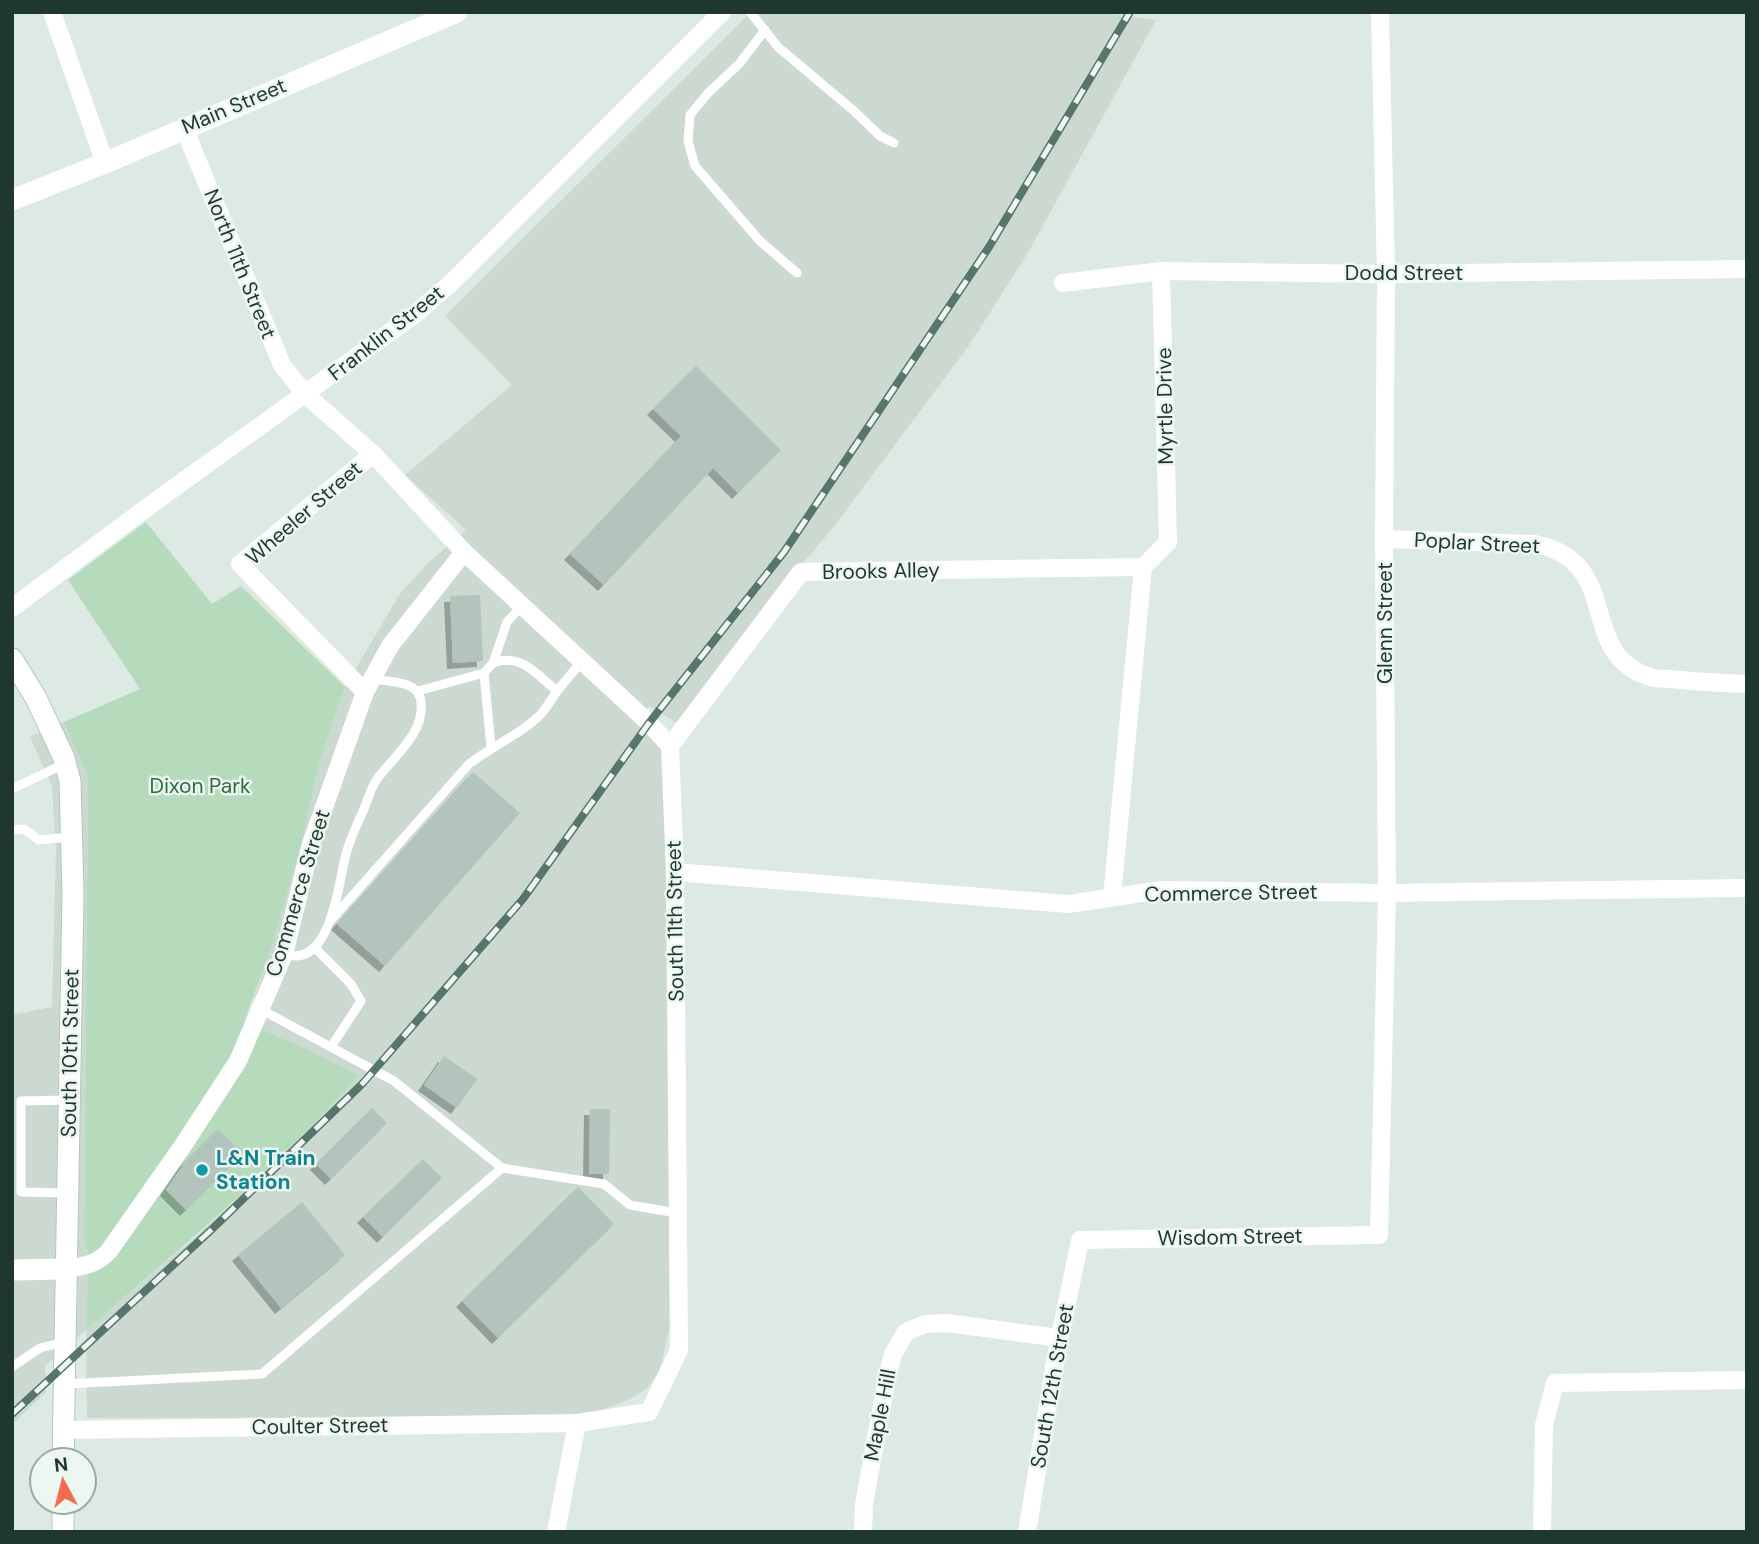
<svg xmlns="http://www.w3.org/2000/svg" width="1759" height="1544" font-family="'DM Sans',sans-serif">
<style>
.built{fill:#cbd9d1}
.green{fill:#b5dbbc}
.building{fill:#b2c4bb;filter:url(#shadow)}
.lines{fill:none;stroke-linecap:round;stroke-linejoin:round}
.secondary-casing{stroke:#b0c9be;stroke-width:23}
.service{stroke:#fff;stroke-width:9}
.minor{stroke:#fff;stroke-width:18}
.tertiary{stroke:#fff;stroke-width:21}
.secondary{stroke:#fff;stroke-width:21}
.rail-casing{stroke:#58756b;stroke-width:8}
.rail{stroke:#edf6f1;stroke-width:5;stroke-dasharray:16;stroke-linecap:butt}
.culture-dot{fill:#0f9aa8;stroke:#edf6f1;stroke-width:2.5}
.labels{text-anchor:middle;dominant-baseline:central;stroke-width:5;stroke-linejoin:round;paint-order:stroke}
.street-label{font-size:21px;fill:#1e382f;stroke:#edf6f1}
.park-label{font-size:21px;fill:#286f3f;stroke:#edf6f1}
.culture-label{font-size:21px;font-weight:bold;fill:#0d838f;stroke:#edf6f1;text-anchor:start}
</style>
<defs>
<filter id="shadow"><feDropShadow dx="-6" dy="6" stdDeviation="0" flood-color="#0004"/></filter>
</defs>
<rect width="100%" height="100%" fill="#dde9e3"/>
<polygon class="built" points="751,12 1114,12 1114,14 1156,20 1029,251 970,344 832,529 774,597 677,723 649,706 637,722 661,749 667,767 670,1327 659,1373 646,1389 630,1399 600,1411 572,1417 87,1418 86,1330 45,1366 46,1392 12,1425 12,1015 52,1007 56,849 52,786 30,737 64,722 88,777 84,1238 89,1256 87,1329 191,1241 281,1156 289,1041 244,1022 252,1006 301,845 319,764 345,687 399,595 428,563 466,530 405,475 512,385 445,316"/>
<path class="green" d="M146,522L212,604L241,586L345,687L319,764L301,845L271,948L244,1022L289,1041L359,1075C275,1168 181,1249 86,1330L89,1256L84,1238L88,777L64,722L140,689L68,580Z"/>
<g class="building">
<polygon points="696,366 781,450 738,493 713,468 604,585 570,554 681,436 653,409"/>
<polygon points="480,595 483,661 453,663 450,596"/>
<polygon points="473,772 520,813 385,966 337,924"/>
<polygon points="444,1056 477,1079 457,1108 424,1085"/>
<polygon points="372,1108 387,1123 331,1179 316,1164"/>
<polygon points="590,1109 610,1109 609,1174 589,1174"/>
<polygon points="218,1129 243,1154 186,1210 166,1190 185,1162"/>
<polygon points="423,1159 442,1178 383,1237 363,1217"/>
<polygon points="578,1187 614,1224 498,1338 462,1301"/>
<polygon points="302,1202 345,1255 281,1308 238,1255"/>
</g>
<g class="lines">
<g class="secondary-casing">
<g id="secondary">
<polyline points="12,659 36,698 64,758 70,781 73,894 63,1460"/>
<polyline points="63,1532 63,1502"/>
</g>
</g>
<g class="service">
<polyline points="750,12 778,47 854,111 880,136 894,143"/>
<polyline points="765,30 739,64 708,93 690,115 688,141 695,166 760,241 797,273"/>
<path d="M493,663C521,652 537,675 557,691L582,661"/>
<polyline points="484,673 491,747"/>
<polyline points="418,691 484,673 493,663 507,622 522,606"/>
<polyline points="12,789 64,764"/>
<polyline points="12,830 24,829 39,840 70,837"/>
<path d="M331,920L469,764C491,747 523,733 541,714C547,707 552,699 557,691"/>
<polyline points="315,948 351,984 361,1001 331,1047"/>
<path d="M284,954C331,970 338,884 346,854C350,838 358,823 364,809C368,799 371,788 377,779C393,757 425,733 421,702C419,680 389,682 372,679"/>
<polyline points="260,1009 394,1081 502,1168"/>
<polyline points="67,1193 21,1192 21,1101 68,1100"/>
<polyline points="12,1367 40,1348 64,1342"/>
<polyline points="65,1384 262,1374 502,1168 604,1184 630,1205 677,1213"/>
</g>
<g class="minor">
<polyline points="52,12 105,163"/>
<polyline points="1063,283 1161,271 1386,274 1747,269"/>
<path d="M1384,539L1535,544C1625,562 1575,654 1650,677C1656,679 1665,679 1671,679C1697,682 1721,683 1747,684"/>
<polyline points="12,608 149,506 414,315 451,283 722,12"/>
<polyline points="365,692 240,564 373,454"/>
<polyline points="670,746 801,572 1143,567 1168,542 1161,271"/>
<polyline points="675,872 1068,904 1162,890 1387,893 1747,888"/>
<polyline points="1112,897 1143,567"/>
<path d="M65,1269C84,1266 96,1265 109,1251L184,1144L238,1061L284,954L311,844L365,692L390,646L464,552"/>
<polyline points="63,1430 577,1423 649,1412 679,1350 675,872 670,746 649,723 464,552 373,454 305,394 282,365 184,128"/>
<polyline points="556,1532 577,1423"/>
<polyline points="863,1532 864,1504 887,1378 893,1354 906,1332 925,1324 947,1323 1059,1338"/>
<polyline points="1027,1532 1056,1356 1080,1240 1379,1235 1387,893 1384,539 1386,274 1380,12"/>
<polyline points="1542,1532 1544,1425 1555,1383 1747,1380"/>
</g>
<g class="tertiary">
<polyline points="12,200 105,163 457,12"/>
<polyline points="12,1270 65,1269"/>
</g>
<use href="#secondary" class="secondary"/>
<g class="rail-casing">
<polyline id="rail" points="12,1414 210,1231 363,1083 523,899 649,723 784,552 989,247 1130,12"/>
</g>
<use href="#rail" class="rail"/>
</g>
<circle class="culture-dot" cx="202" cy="1170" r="7"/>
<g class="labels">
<g class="street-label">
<text transform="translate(234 106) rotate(-23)">Main Street</text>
<text transform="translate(240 264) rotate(68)">North 11th Street</text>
<text x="1404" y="273">Dodd Street</text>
<text transform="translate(386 333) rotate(-38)">Franklin Street</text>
<text transform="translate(1165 406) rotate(-91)">Myrtle Drive</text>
<text transform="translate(304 513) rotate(-41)">Wheeler Street</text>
<text transform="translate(1477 543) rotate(3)">Poplar Street</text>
<text transform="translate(881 571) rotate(-1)">Brooks Alley</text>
<text transform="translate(1385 623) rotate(-90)">Glenn Street</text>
<text transform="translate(298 893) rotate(-73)">Commerce Street</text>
<text transform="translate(1231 893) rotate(-1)">Commerce Street</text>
<text transform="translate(675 921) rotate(-91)">South 11th Street</text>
<text transform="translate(70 1053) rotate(-89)">South 10th Street</text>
<text transform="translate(1230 1237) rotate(-1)">Wisdom Street</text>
<text transform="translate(1052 1386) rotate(-80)">South 12th Street</text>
<text transform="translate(880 1415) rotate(-79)">Maple Hill</text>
<text transform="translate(320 1426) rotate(-1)">Coulter Street</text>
</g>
<g class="park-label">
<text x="200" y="786">Dixon Park</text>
</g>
<g class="culture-label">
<text x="216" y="1158">L&amp;N Train<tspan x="216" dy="24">Station</tspan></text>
</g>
</g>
<rect width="1759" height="1544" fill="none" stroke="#1e382f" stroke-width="28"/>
<g transform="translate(63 1481) rotate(353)"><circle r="33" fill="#edf6f1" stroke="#9aaaa3" stroke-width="2"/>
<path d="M0-5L12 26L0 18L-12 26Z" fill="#f46c50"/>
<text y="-10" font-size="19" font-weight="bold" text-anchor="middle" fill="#1e382f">N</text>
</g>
</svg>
